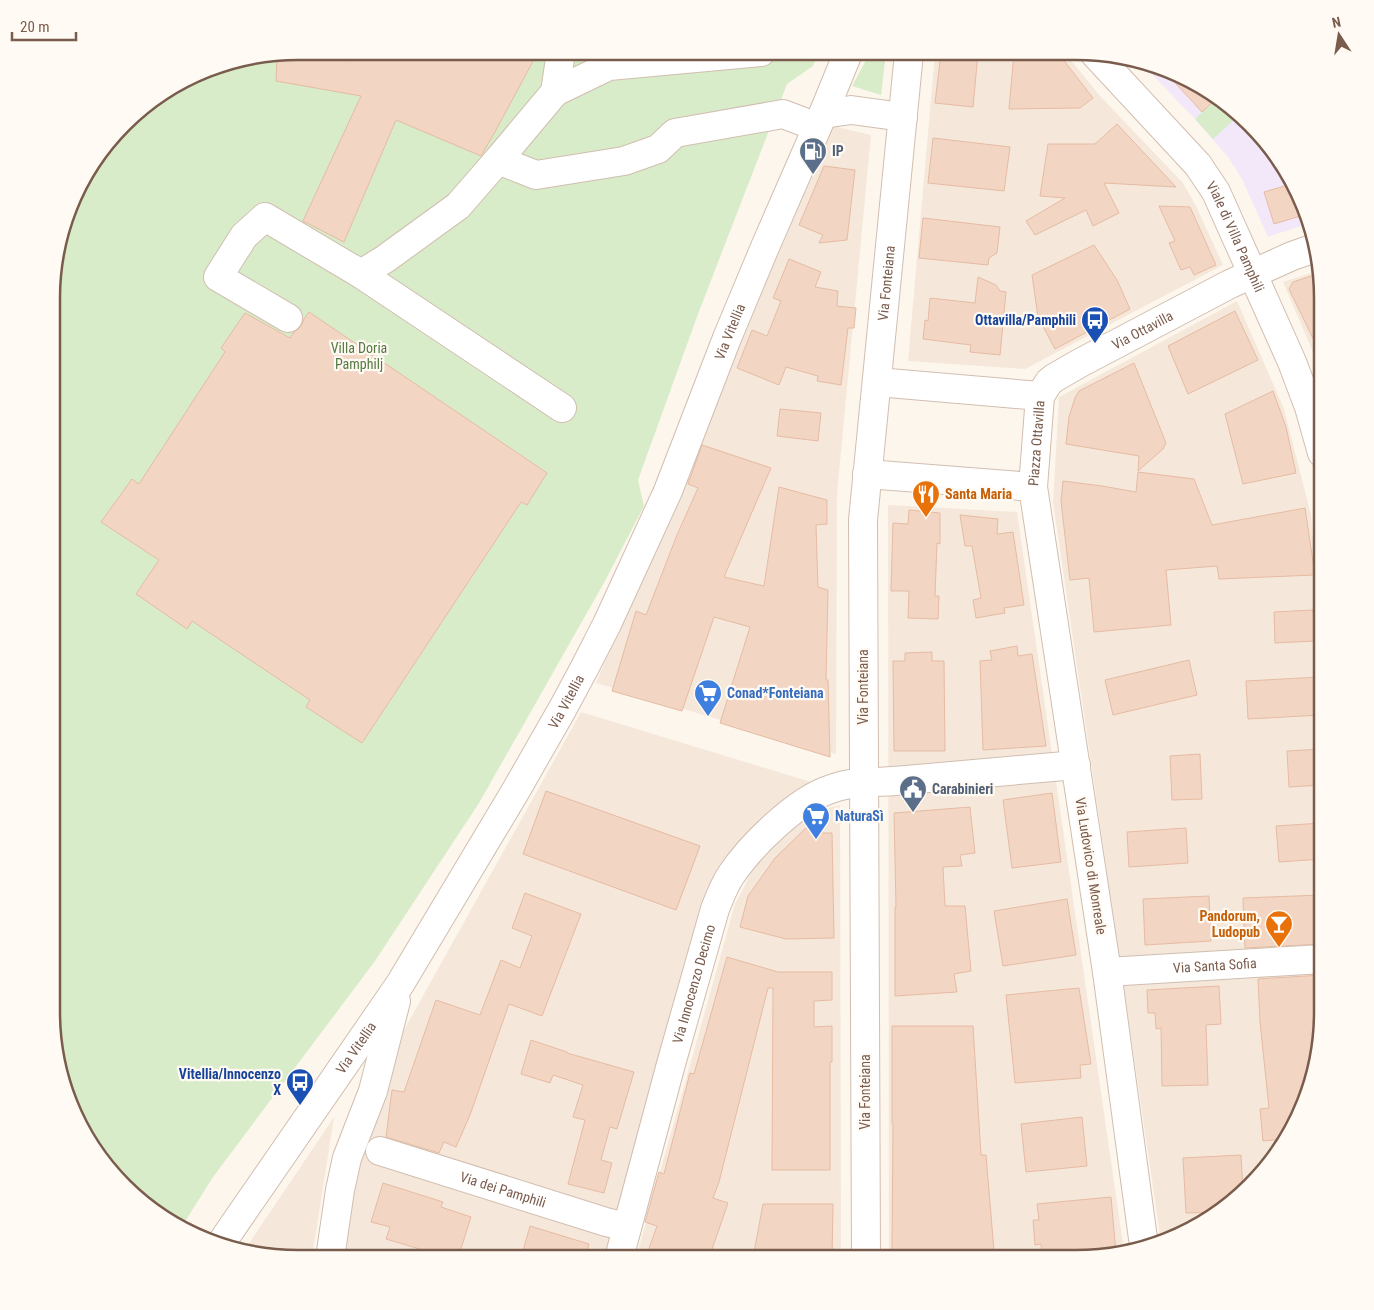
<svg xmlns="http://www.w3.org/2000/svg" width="1374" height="1310" font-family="'Roboto Condensed',sans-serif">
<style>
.residential{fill:#f5e8da}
.education{fill:#f3e8fa}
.green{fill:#d8ecc9}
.building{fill:#f3d5c3;stroke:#e6bba3}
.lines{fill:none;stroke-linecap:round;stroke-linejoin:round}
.minor-casing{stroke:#d1beb0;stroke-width:30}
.minor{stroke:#fff;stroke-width:28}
.labels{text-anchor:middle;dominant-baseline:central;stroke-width:4.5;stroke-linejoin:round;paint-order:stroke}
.service-label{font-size:14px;font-weight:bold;fill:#4e5e75;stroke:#fffaf3;text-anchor:start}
.street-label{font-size:14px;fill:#7a5c4d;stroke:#fffaf3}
.transit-label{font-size:14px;font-weight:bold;fill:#164399;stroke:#fffaf3;text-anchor:end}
.park-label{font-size:14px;fill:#537a41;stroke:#fffaf3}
.food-label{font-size:14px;font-weight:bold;fill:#c56008;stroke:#fffaf3;text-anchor:start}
.shop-label{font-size:14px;font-weight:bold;fill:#366cbe;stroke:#fffaf3;text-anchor:start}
.rim{fill:none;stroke:#7a5c4d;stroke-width:2.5}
</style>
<rect width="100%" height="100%" fill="#fdf6ec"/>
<g class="residential">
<polygon points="935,53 1065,53 1100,96 1183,183 1196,206 1223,265 1025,369 908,361"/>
<polygon points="829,125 871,135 837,494 836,754 596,683"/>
<polygon points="1320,270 1322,282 1322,373 1283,282"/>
<polygon points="1237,301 1284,409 1311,515 1322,662 1322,1028 1297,1121 1262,1174 1226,1208 1170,1240 1161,1242 1053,502 1059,397"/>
<polygon points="888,505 1017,512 1124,1251 1092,1258 889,1258"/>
<polygon points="581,712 811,782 769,812 733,856 607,1258 345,1258 356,1163 399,1039"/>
<polygon points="840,805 841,1258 636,1258 735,904 754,868 783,833 816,811"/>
<polygon points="334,1117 312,1258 282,1258 246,1248"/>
</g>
<polygon class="education" points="1144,66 1199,84 1272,148 1310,218 1310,223 1268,237 1242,179 1228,157 1195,119"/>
<g class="green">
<polygon points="298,51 818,53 813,66 787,84 698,314 638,480 644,506 605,581 479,803 375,961 213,1177 181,1228 136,1198 102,1162 70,1106 52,1028 56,250 84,175 136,112 218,64"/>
<polygon points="870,53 886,53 881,95 852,86"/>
<polygon points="1216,99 1237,117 1213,139 1195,119"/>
</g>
<g class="building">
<polygon points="353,51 538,52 496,130 481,156 396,120 344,242 303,221 361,96 276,81 277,55 348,61"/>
<polygon points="941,53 978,53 973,107 935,103"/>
<polygon points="1014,53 1058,53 1093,98 1080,108 1009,109"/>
<polygon points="1166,73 1199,84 1216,99 1202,112"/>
<polygon points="1117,124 1176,187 1104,183 1119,213 1093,226 1086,210 1035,235 1026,221 1065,198 1040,196 1048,144 1095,144"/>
<polygon points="933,138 1010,147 1004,191 928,183"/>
<polygon points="824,166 855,170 847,240 819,243 823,235 799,225"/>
<polygon points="1291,184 1307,214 1274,224 1264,192"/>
<polygon points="1159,206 1190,207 1216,265 1194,275 1190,267 1181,270 1169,243 1175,241"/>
<polygon points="923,218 1000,227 997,253 989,258 988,265 919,258"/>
<polygon points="1094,245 1117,280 1130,309 1055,349 1038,317 1032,275"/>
<polygon points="789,259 821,272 815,287 838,291 837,306 856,308 854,328 848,328 841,385 817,381 818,376 786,367 779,385 737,368 752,330 767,336 781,301 773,298"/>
<polygon points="1320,273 1322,282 1322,357 1289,289 1293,282"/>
<polygon points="978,277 996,285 1000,291 1006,292 1000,355 970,352 971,345 923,339 925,320 928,321 930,298 975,303"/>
<polygon points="1235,311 1258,360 1188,394 1168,346"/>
<polygon points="309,312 547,473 527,505 521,502 362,743 306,707 310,700 192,621 187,629 136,594 159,560 101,522 132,479 139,484 225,352 221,348 245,313 290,338 294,332 301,326 304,319"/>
<polygon points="1134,363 1166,443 1163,449 1138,471 1139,456 1066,444 1069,417 1075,398 1079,391"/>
<polygon points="1273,391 1286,427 1296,473 1243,484 1225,414"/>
<polygon points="780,409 821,413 818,441 777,436"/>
<polygon points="702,445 771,468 724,577 764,586 779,487 827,500 827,524 816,525 818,587 828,590 826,680 828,680 830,757 720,723 750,627 714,617 682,711 612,691 636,611 646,615 677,535 698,488 688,484"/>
<polygon points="1138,472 1194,479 1212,525 1305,508 1315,575 1219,579 1217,566 1166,570 1171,625 1094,632 1089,578 1070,580 1061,501 1063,481 1102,486 1136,492"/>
<polygon points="909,510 940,513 940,544 937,543 935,596 939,596 938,619 908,618 909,591 891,591 893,523 908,524"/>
<polygon points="960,515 998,519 997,534 1013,532 1024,605 1004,608 1005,613 976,618 973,600 981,598 972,546 965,546"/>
<polygon points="1313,610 1315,641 1275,643 1274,612"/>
<polygon points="1017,646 1018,656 1032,654 1046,746 983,750 980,661 992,660 990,651"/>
<polygon points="932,652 932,661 944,661 945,751 894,751 893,661 905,661 905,653"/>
<polygon points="1189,660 1197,695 1113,715 1105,680"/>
<polygon points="1320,677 1322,715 1248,719 1246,681"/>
<polygon points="1322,749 1322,785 1289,787 1287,751"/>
<polygon points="1200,754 1202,799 1172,800 1170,756"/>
<polygon points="546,791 700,846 676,910 523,854"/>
<polygon points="1052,793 1061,862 1012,868 1003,800"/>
<polygon points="970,807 975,853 960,855 962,866 943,867 945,906 965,906 971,971 954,974 957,992 895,996 895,907 896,907 894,813"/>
<polygon points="1322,823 1322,859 1279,862 1276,826"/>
<polygon points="809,825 818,833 832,833 834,938 786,939 740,927 748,896 775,858"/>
<polygon points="1186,828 1188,863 1129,867 1127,832"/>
<polygon points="525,893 581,914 542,1016 509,1004 470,1115 456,1147 444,1142 439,1153 386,1137 392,1090 404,1092 436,1000 480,1015 501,960 520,968 532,936 512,928"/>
<polygon points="1322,895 1322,944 1245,948 1243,898"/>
<polygon points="1209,896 1211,941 1145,945 1143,899"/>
<polygon points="1067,899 1076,955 1003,966 994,911"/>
<polygon points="727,957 778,972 832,972 832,1000 814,1001 814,1027 832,1026 832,1062 830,1062 830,1170 772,1170 773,988 768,988 719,1182 713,1198 728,1203 709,1258 659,1258 647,1254 657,1226 645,1222 659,1172 664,1174 690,1073 694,1074"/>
<polygon points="1322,975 1322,1028 1297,1121 1286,1139 1263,1141 1260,1109 1269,1108 1260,1022 1258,979"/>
<polygon points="1219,986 1221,1024 1206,1025 1208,1085 1162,1086 1161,1028 1156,1029 1155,1013 1148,1013 1147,990"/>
<polygon points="1079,988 1091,1064 1080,1065 1081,1078 1015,1083 1006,995"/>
<polygon points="892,1026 973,1026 981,1155 986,1155 994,1251 892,1250 893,1124 892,1124"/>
<polygon points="531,1040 567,1052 567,1053 634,1072 617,1129 610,1127 601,1160 612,1163 604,1193 568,1184 585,1120 573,1117 583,1085 553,1075 550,1083 521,1074"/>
<polygon points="1082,1117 1087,1166 1026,1172 1021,1124"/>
<polygon points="1241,1155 1243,1192 1226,1208 1219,1212 1186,1213 1183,1158"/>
<polygon points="383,1183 443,1202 441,1207 471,1217 458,1258 450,1258 386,1239 390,1227 371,1222"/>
<polygon points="1111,1197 1116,1253 1092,1258 1042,1258 1041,1244 1035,1245 1033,1220 1039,1220 1037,1204"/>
<polygon points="763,1204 833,1204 832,1258 753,1258"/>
<polygon points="530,1226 589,1244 585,1258 521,1258"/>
</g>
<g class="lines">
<g class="minor-casing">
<g id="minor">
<path id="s1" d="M1094,53L1198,165L1216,192L1292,362L1309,407L1322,453"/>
<polyline points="555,92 609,66 761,52"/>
<polyline points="823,114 851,110 903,117"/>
<polyline points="498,160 555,92 561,52"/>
<polyline points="355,270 562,408"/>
<polyline points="288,318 218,277 244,236 265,217 361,274 385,259 458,206 498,160 536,175 624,161 658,149 675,133 783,114 817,127"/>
<polyline points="877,382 1040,396"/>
<polyline points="867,474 1033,487"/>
<path id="s2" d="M1107,972L1322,959"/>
<path id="s3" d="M380,1151L606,1222L627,1227"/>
<path id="s4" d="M222,1242L400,984L515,792L563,708L585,667L607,624L668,491L727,338L765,247L823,114L848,53"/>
<path id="s5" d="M1144,1246L1107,972L1033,487L1040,396L1049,382L1054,378L1080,363L1230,284L1292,256L1315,248"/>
<polyline points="330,1258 340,1190 347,1158 373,1091 396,1001"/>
<path id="s6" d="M619,1258L671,1064L715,909C720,897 724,885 731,875C751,845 797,800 831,789C854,780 881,783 906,780C962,775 1019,770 1076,765"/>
<path id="s7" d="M866,1258L863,520L909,53"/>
</g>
</g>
<use href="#minor" class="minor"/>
</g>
<defs>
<g id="fuel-pin" transform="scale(1.4375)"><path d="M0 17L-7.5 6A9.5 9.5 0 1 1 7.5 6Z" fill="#5c6f8a" stroke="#fffaf3"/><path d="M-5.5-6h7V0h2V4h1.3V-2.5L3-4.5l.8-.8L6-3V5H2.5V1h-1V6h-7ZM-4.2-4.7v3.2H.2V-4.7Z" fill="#fff"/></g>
<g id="bus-pin" transform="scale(1.4375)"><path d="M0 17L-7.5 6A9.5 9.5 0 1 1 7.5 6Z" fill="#1a4fb4" stroke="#fffaf3"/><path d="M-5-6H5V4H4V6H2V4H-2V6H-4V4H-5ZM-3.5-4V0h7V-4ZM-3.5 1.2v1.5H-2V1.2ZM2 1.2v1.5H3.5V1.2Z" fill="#fff"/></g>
<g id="restaurant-pin" transform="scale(1.4375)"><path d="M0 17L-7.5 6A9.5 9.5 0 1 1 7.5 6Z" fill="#e8710a" stroke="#fffaf3"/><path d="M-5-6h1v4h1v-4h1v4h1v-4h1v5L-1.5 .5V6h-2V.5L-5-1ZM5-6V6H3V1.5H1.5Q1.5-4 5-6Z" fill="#fff"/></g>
<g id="supermarket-pin" transform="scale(1.4375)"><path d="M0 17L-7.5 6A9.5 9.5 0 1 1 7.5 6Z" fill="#3f7fe0" stroke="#fffaf3"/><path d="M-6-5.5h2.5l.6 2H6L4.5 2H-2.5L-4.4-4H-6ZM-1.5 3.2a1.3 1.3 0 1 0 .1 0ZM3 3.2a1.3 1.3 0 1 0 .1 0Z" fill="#fff"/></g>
<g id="civic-pin" transform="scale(1.4375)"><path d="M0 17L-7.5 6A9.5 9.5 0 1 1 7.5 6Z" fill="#5c6f8a" stroke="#fffaf3"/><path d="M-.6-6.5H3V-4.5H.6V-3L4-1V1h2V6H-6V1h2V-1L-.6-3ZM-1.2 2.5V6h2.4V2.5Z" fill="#fff"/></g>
<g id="bar-pin" transform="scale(1.4375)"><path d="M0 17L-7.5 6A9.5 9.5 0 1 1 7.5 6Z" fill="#e8710a" stroke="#fffaf3"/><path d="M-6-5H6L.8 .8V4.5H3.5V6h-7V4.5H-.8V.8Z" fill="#fff"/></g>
</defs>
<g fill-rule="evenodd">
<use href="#fuel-pin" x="813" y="151"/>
<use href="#bus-pin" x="1095" y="320"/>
<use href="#restaurant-pin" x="926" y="494"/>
<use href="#supermarket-pin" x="708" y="693"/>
<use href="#civic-pin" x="913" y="789"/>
<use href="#supermarket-pin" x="816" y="816"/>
<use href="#bar-pin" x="1279" y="924"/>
<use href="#bus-pin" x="300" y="1082"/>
</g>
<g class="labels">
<g class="service-label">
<text x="832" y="151">IP</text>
<text x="932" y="789">Carabinieri</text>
</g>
<g class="street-label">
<text stroke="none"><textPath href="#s1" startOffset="234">Viale di Villa Pamphili</textPath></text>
<text stroke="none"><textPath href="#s7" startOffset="976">Via Fonteiana</textPath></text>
<text stroke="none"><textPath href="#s5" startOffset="982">Via Ottavilla</textPath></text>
<text stroke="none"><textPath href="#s4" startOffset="1046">Via Vitellia</textPath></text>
<text stroke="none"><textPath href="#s5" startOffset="811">Piazza Ottavilla</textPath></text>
<text transform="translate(863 687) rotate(-90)">Via Fonteiana</text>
<text stroke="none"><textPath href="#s4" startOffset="641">Via Vitellia</textPath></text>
<text transform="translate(1091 866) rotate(81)">Via Ludovico di Monreale</text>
<text stroke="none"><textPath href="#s2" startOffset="108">Via Santa Sofia</textPath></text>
<text stroke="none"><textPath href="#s6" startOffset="284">Via Innocenzo Decimo</textPath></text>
<text stroke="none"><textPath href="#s4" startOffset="236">Via Vitellia</textPath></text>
<text transform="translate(865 1092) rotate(-90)">Via Fonteiana</text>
<text stroke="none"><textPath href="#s3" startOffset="129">Via dei Pamphili</textPath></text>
</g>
<g class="transit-label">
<text x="1076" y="320">Ottavilla/Pamphili</text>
<text x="281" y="1074">Vitellia/Innocenzo<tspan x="281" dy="16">X</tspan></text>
</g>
<g class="park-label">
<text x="359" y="348">Villa Doria<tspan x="359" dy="16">Pamphilj</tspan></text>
</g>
<g class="food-label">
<text x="945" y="494">Santa Maria</text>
<text x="1260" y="916" text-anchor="end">Pandorum,<tspan x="1260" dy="16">Ludopub</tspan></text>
</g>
<g class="shop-label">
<text x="727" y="693">Conad*Fonteiana</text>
<text x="835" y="816">NaturaSì</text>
</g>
</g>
<path d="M0 0H1374V1310H0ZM298 60H1076A238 238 0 0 1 1314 298V1012A238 238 0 0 1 1076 1250H298A238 238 0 0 1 60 1012V298A238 238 0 0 1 298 60Z" fill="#fffaf3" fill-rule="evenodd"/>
<path class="rim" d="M298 60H1076A238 238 0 0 1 1314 298V1012A238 238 0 0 1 1076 1250H298A238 238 0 0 1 60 1012V298A238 238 0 0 1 298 60Z"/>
<g transform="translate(1339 35) rotate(348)" stroke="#fffaf3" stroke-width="4" paint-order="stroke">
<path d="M0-4L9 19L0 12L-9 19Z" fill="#7a5c4d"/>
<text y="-8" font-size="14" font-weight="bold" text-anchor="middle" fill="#7a5c4d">N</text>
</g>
<path d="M12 32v8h64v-8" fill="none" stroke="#7a5c4d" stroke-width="2.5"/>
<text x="20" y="32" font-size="15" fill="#7a5c4d" stroke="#fffaf3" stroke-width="4" paint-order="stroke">20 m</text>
</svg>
